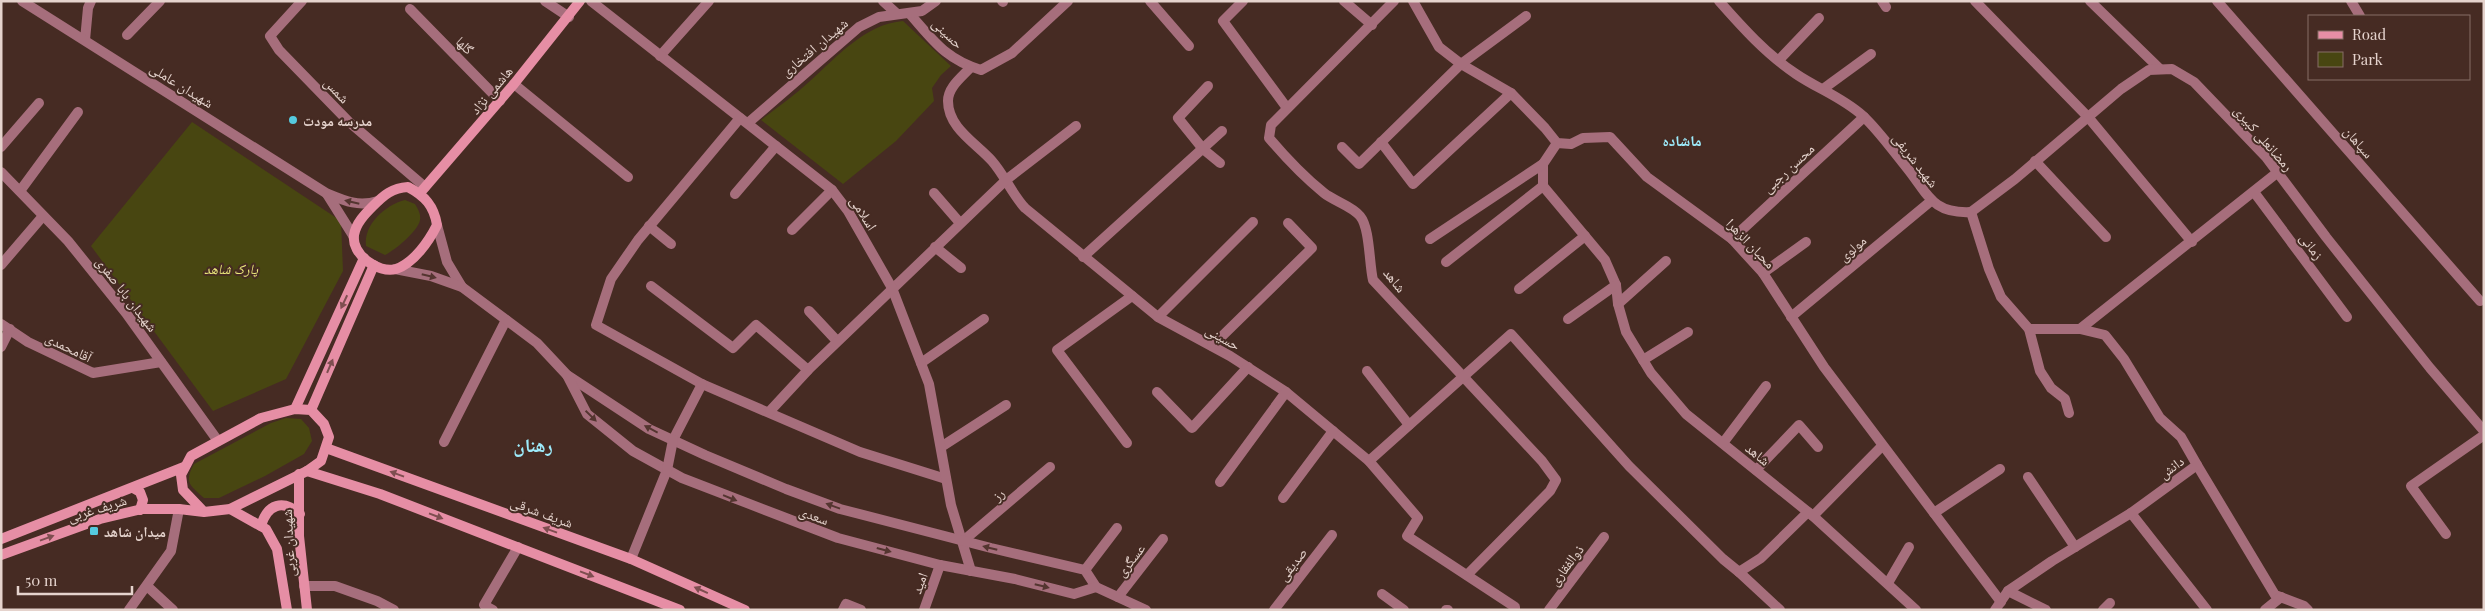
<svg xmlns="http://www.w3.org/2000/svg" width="2485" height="611" font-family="'Playfair Display','Noto Naskh Arabic',serif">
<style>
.green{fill:#484611}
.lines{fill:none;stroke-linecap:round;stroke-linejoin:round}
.minor{stroke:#a66e7c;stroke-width:10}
.tertiary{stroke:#a66e7c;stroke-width:10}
.secondary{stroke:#e68ea5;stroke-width:10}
.oneway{fill:#543530}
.oneway2{fill:#7e4e50}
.poi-dot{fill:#55cadf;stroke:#462b23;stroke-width:2}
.labels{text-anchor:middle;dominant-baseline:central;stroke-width:4;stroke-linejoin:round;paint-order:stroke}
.street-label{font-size:14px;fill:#e5d3cd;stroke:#462b23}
.poi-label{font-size:14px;font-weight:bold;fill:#e5d3cd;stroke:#462b23;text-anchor:start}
.park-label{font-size:14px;font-style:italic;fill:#ebe87c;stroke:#462b23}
.neighbourhood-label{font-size:15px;font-weight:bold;fill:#9debfb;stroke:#462b23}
.district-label{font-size:19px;font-weight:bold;fill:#9debfb;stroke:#462b23}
</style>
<rect width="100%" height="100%" fill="#462b23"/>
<g class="green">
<path d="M903,21L951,66L941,75L932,88L934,101L896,141L843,184L761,120C778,107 795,95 810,81C837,57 865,24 903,21Z"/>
<polygon points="192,122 341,221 343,271 286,379 213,411 91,246"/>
<path d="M405,200L415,204C418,209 421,214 420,220C418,231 395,250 385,255L366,246C363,225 385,205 405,200Z"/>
<path d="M286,418L301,419L309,428L312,441L304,454L265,476L219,498H204C189,485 184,482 194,464L271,423Z"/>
</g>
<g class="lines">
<g class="minor">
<polyline points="302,1 270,36 279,50 349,122 425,187"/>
<polyline points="883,1 896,13"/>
<polyline points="1002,1 1003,2"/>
<polyline points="1150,1 1189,46"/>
<polyline points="1243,1 1223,21 1287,108"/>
<polyline points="1344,1 1372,25"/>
<path d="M1394,1L1271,125L1269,138C1286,158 1304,177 1324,193C1334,201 1352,206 1360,216C1370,228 1369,263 1373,280L1542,461L1556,480L1550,491L1467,575"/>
<polyline points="1413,1 1439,47 1461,64 1511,93 1545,128 1557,143 1571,144 1583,138 1610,137 1647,177 1732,239 1763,273 1824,367 2001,602"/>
<path d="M1719,1C1742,27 1766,54 1796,74C1818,89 1842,97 1863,116C1879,131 1893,151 1907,168C1928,194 1932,214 1971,212L1989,269L2001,297L2029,329L2040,371L2051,388L2065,399L2069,413"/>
<polyline points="1882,1 1886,7"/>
<polyline points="1975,1 2088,117 2192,242"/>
<polyline points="2090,1 2160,69"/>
<polyline points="2217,1 2480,301"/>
<polyline points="2351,1 2360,16"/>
<polyline points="410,9 500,101"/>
<path d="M909,13C933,40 945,59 981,70L1012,53L1068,1"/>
<polyline points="127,35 160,1"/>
<polyline points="85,40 88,8 91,1"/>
<polyline points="660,56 709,1"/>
<polyline points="1779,60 1819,18"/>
<path d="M971,67C962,77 948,87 948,101C948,128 976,143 992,161C1005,176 1012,194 1025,208L1158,317L1230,356L1286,392L1369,461L1418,518L1407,536L1515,607V610"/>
<polyline points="514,84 628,177"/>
<polyline points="1208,86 1178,118 1203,149 1220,163"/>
<polyline points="1823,89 1871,54"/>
<polyline points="740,118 638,240 611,279 596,325 702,384 860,452 946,479"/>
<polyline points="748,123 859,27 879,17 922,11 936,1"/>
<polyline points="1381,142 1413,184 1511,93"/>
<polyline points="1557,143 1543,164 1543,186 1605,260 1616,285 1618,304 1626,332 1651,373 1686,414 1813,516 1916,610"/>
<polyline points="1,147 39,103"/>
<polyline points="1342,147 1359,164 1461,64 1526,16"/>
<polyline points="2035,161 2106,237"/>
<polyline points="20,191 78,112"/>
<polyline points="2254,192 2347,317"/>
<polyline points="934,193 960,223"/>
<polyline points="735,194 776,146"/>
<polyline points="1971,212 2015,179 2121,89 2149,70 2172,69 2194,82 2266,157 2326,237 2430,368 2484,431"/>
<polyline points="649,226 671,244"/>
<polyline points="792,230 832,190"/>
<polyline points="1430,239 1543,164"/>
<polyline points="1732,239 1864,117"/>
<polyline points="935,247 961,268"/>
<polyline points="1083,257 1222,131"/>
<polyline points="1446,262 1543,186"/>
<polyline points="1,265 43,216"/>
<polyline points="1763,273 1806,242"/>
<polyline points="651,286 733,348 756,325 808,370"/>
<polyline points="1519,289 1585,236"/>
<polyline points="1618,304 1666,261"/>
<polyline points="809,311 837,341"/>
<polyline points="1158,317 1253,222"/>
<polyline points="1791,317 1931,201"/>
<polyline points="1568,319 1616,285"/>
<polyline points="1,324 28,342 93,373 161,362"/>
<polyline points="2080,329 2278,172"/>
<polyline points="1212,346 1312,248 1288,223"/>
<polyline points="1,347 10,329"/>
<polyline points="1643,360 1688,332"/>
<polyline points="921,363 984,319"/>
<polyline points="1367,371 1409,425"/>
<polyline points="1157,392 1192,428 1248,367"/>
<polyline points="770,411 808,370 1006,180 1076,126"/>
<polyline points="673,440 702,384"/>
<polyline points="444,442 506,320"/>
<polyline points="1127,443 1057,350 1132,296"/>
<polyline points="1723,443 1766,386"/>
<polyline points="941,447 1006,405"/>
<polyline points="1369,461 1511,334 1629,466 1723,559 1739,572 1761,558 1808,512"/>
<polyline points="2197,465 2275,595 2304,606 2308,610"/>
<polyline points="1756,470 1799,425 1818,447"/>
<polyline points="2028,477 2075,547"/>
<polyline points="1220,482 1286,392"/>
<polyline points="1283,498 1333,431"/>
<polyline points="1934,513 2000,469"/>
<polyline points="2131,513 2207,610"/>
<polyline points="1813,516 1882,446"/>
<polyline points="2446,534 2411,486 2484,435"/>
<polyline points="963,541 1050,467"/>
<polyline points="631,559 667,470"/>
<polyline points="1085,570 1117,528"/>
<polyline points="1739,572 1780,610"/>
<polyline points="1888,583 1909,547"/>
<polyline points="147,586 173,610"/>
<polyline points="304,586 335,586 377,601 394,610"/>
<polyline points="2008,591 2046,610"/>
<polyline points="1382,594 1404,610"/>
<polyline points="1118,597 1163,539"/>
<polyline points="129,610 171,551 179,509"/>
<polyline points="493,610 484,605 518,547"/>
<polyline points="843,610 846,604 861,610"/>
<polyline points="924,610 940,565"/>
<polyline points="1274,610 1332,535"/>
<polyline points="1446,610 1448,610"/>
<polyline points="1549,610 1604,537"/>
<polyline points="1995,610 2008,591 2052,561 2131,513 2197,465 2181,437 2160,418 2124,359 2105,335 2080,329 2029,329"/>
<polyline points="2103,610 2110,603"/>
<polyline points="2265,610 2281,597"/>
</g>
<g class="tertiary">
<path d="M22,1L326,193C345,201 358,207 378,201"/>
<polyline points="545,1 569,17"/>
<polyline points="591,1 832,190 848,211 892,288 929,384 951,505 971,571"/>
<polyline points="1,172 68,241 126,313 218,441"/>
<polyline points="327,194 354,237"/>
<polyline points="437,225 447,262 462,287"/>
<polyline points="395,269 431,276 462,287 537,343 567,375 649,429 705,455 786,489 840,509 991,548 1085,570 1096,587 1146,610"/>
<polyline points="567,375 587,414 633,451 682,478 838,538 940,565 1015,579 1074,594 1096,587"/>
<polyline points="667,470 673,440"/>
</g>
<g class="secondary">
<path d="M408,187C425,196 434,206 437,225C429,241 414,263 396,269C378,274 351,254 354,235C356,223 365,214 373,206C384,195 392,188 408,187Z"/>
<polyline points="420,193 514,84 580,1"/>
<polyline points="295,409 364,258"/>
<polyline points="311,410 374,265"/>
<polyline points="326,448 631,559 745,610"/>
<polyline points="307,471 380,494 680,610"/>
<polyline points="299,474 299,536 307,610"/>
<polyline points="133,488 140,492 143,500 140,510"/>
<polyline points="230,509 266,529 277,549 287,610"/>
<path d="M261,526C267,504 283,499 300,514"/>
<polyline points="1,539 184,467"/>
<polyline points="1,555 100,519 142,509 179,509 204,512 230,509 307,471 321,461 329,437 324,424 311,410 295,409 261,418 191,456 181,475 183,490 204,512"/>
</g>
</g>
<defs><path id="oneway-solid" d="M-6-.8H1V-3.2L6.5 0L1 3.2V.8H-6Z" transform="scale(1.25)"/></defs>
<g class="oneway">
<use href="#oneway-solid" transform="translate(352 202) rotate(-167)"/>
<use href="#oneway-solid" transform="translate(429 276) rotate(14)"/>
<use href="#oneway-solid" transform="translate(591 416) rotate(44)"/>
<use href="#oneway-solid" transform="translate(651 429) rotate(-152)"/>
<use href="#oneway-solid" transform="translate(730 498) rotate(22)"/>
<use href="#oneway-solid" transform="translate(833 506) rotate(-160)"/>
<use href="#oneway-solid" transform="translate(990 548) rotate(-166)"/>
<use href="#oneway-solid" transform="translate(884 550) rotate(15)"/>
<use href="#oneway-solid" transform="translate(1042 586) rotate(14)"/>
</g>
<g class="oneway2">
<use href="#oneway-solid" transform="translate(344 302) rotate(115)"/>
<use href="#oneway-solid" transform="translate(330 366) rotate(-67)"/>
<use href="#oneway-solid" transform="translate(397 474) rotate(-160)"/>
<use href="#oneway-solid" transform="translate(436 516) rotate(21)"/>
<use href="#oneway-solid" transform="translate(550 530) rotate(-160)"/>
<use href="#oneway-solid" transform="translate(47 538) rotate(-20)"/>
<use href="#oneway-solid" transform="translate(587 574) rotate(21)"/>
<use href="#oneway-solid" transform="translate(701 590) rotate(-156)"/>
</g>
<g class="poi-dot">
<circle cx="293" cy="120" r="5"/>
<rect x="89" y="526" width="10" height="10" rx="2.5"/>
</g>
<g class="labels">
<g class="street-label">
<text transform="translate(948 33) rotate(44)">حسینی</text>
<text transform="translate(465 45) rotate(45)">گلها</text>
<text transform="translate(814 47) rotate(-40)">شهیدان افتخاری</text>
<text transform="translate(182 85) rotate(32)">شهیدان عاملی</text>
<text transform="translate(337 90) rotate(46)">شمس</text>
<text transform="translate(491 90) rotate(-50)">هاشمی نژاد</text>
<text transform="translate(2264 138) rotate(49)">رمضانعلی کبیری</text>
<text transform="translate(2359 142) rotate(49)">سپاهان</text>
<text transform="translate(1916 160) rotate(52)">شهید شریفی</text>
<text transform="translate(1788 168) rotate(-43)">محسن رجبی</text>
<text transform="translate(864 213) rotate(58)">اسلامی</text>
<text transform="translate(1751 243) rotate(46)">محبان الزهرا</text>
<text transform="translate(2312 246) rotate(53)">زمانی</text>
<text transform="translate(1852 248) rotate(-40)">مولوی</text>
<text transform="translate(1395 280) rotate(51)">شاهد</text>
<text transform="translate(127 294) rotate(52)">شهیدان بابا صفری</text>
<text transform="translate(1223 337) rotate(29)">حسینی</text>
<text transform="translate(69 347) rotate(26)">آقامحمدی</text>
<text transform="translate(1758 454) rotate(39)">شاهد</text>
<text transform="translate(2171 467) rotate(-37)">دانش</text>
<text transform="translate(998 494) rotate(-40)">رز</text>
<text transform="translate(97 508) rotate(-17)">شریف غربی</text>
<text transform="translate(542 512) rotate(20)">شریف شرقی</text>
<text transform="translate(814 515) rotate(20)">سعدی</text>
<text transform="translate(288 543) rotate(-93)">شهیدان غربی</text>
<text transform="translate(1130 560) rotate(-52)">عسگری</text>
<text transform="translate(1292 564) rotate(-52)">صدیقی</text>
<text transform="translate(1566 565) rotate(-53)">ذوالفقاری</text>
<text transform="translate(919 583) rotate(-70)">امید</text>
</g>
<g class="poi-label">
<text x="303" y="120">مدرسه مودت</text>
<text x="104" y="531">میدان شاهد</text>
</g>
<g class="park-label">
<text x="231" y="268">پارک شاهد</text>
</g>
<g class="neighbourhood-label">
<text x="1682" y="140">ماشاده</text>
</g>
<g class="district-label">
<text x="533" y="444">رهنان</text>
</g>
</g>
<rect width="2485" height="611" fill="none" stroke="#e5d3cd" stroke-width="5"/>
<rect x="2308" y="15" width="162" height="65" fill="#462b23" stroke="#866e67"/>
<rect x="2318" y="31" width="25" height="8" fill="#e68ea5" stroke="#866e67"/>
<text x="2352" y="40" font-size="15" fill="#e5d3cd">Road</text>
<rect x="2318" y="52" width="25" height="15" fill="#484611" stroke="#866e67"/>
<text x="2352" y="65" font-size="15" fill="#e5d3cd">Park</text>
<path d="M18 586v8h114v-8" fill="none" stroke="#e5d3cd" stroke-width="2.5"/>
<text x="25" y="586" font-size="15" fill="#e5d3cd" stroke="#462b23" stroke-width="4" paint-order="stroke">50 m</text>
</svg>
